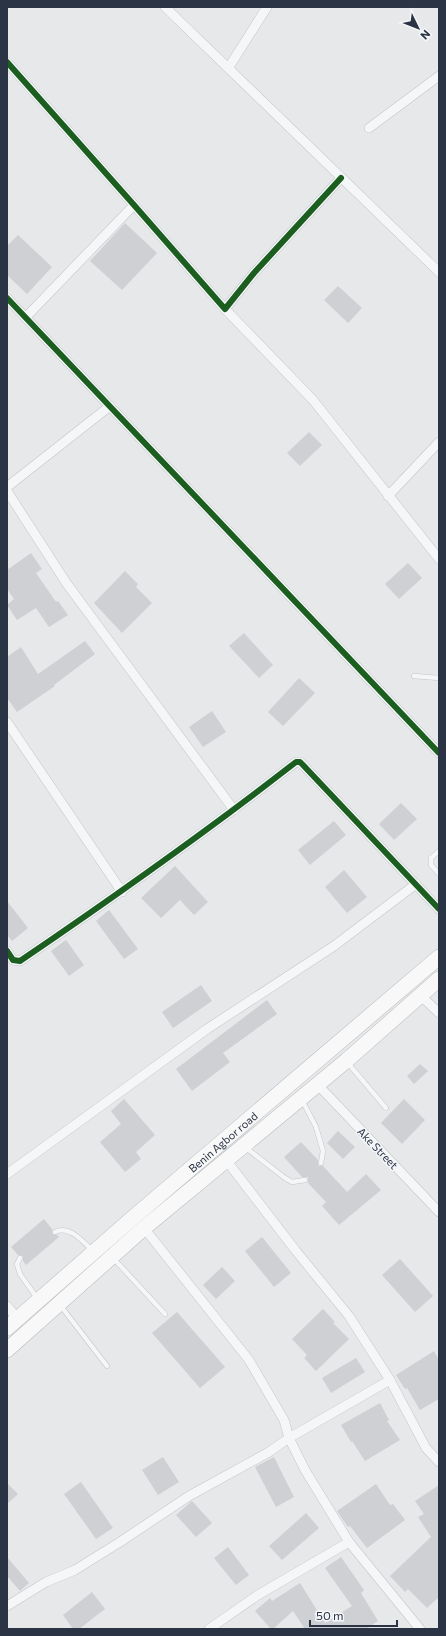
<svg xmlns="http://www.w3.org/2000/svg" width="446" height="1636" font-family="Commissioner,sans-serif">
<style>
.building{fill:#ced0d3}
.lines{fill:none;stroke-linecap:round;stroke-linejoin:round}
.service-casing{stroke:#c4c6c8;stroke-width:5.5}
.minor-casing{stroke:#c4c6c8;stroke-width:10}
.trunk-casing{stroke:#b8bbbf;stroke-width:16}
.service{stroke:#f5f6f7;stroke-width:4.5}
.minor{stroke:#f5f6f7;stroke-width:9}
.trunk{stroke:#f8f8f8;stroke-width:15}
.cycleway-casing{stroke:#f4f6f9;stroke-width:8}
.cycleway{stroke:#1b5e20;stroke-width:6}
.labels{text-anchor:middle;dominant-baseline:central;stroke-width:3;stroke-linejoin:round;paint-order:stroke}
.street-label{font-size:11px;fill:#2b3445;stroke:#f4f6f9}
</style>
<rect width="100%" height="100%" fill="#e6e8ea"/>
<g class="building">
<polygon points="125,223 157,253 122,290 90,261"/>
<polygon points="18,235 52,267 27,294 7,275 7,246"/>
<polygon points="338,286 362,308 348,323 324,300"/>
<polygon points="309,432 322,445 300,466 287,453"/>
<polygon points="31,553 42,569 36,573 56,602 58,601 68,615 49,627 36,608 17,620 7,605 14,599 7,589 7,570"/>
<polygon points="408,563 422,578 399,599 385,584"/>
<polygon points="125,571 138,584 136,587 152,603 122,633 94,603"/>
<polygon points="244,633 273,665 259,678 229,646"/>
<polygon points="85,641 95,654 54,685 55,686 17,712 7,698 7,657 21,647 38,674"/>
<polygon points="299,678 315,693 283,726 268,712"/>
<polygon points="212,711 226,732 203,747 189,727"/>
<polygon points="401,803 417,819 394,840 379,824"/>
<polygon points="334,821 346,835 310,865 298,850"/>
<polygon points="175,866 208,902 194,915 180,900 161,918 141,898"/>
<polygon points="344,870 367,897 347,913 325,887"/>
<polygon points="7,901 28,928 12,941 7,935"/>
<polygon points="109,910 138,949 124,959 96,921"/>
<polygon points="66,940 84,965 69,976 51,951"/>
<polygon points="201,985 212,1001 173,1028 162,1012"/>
<polygon points="267,1000 277,1014 223,1053 230,1062 192,1091 176,1069"/>
<polygon points="420,1064 428,1071 414,1084 407,1076"/>
<polygon points="124,1099 155,1135 136,1152 141,1159 125,1172 100,1142 121,1124 111,1111"/>
<polygon points="404,1099 425,1120 402,1144 381,1123"/>
<polygon points="338,1131 355,1147 343,1159 327,1143"/>
<polygon points="301,1142 318,1160 318,1166 323,1166 347,1192 366,1174 381,1190 339,1225 322,1206 326,1202 308,1183 308,1177 302,1177 284,1157"/>
<polygon points="44,1219 52,1229 52,1234 57,1235 59,1237 26,1265 23,1261 23,1256 18,1255 11,1247"/>
<polygon points="262,1237 291,1273 274,1287 245,1251"/>
<polygon points="400,1259 433,1296 415,1312 382,1275"/>
<polygon points="222,1267 235,1281 216,1299 203,1285"/>
<polygon points="323,1309 335,1322 333,1323 349,1339 316,1371 304,1358 307,1355 292,1339"/>
<polygon points="177,1312 225,1367 200,1388 152,1333"/>
<polygon points="434,1351 439,1360 439,1399 420,1410 407,1388 405,1389 396,1375"/>
<polygon points="356,1358 365,1372 331,1393 322,1378"/>
<polygon points="380,1403 389,1420 387,1421 400,1440 365,1461 352,1441 351,1442 341,1425"/>
<polygon points="163,1457 179,1482 158,1495 142,1470"/>
<polygon points="274,1457 294,1497 276,1507 255,1467"/>
<polygon points="81,1482 113,1528 96,1539 64,1494"/>
<polygon points="7,1483 18,1494 7,1504"/>
<polygon points="376,1484 390,1505 393,1504 405,1520 367,1548 350,1526 348,1527 337,1511"/>
<polygon points="439,1485 439,1597 427,1608 408,1589 405,1592 390,1576 431,1537 418,1517 424,1514 415,1501"/>
<polygon points="192,1501 212,1523 196,1537 176,1515"/>
<polygon points="306,1513 319,1528 282,1560 269,1546"/>
<polygon points="228,1547 249,1575 236,1585 214,1558"/>
<polygon points="7,1557 29,1583 20,1591 7,1576"/>
<polygon points="341,1557 364,1590 361,1593 378,1621 366,1629 305,1629 293,1611 273,1629 271,1629 255,1611 270,1598 272,1601 300,1583 325,1623 352,1606 325,1568"/>
<polygon points="92,1592 105,1609 79,1629 73,1629 63,1615"/>
</g>
<g class="lines">
<g class="service-casing">
<g id="service">
<polyline points="414,676 439,678"/>
<polyline points="439,851 431,858 431,865 439,874"/>
<polyline points="347,1062 386,1108"/>
<polyline points="302,1100 316,1127 323,1151 321,1163"/>
<polyline points="246,1148 285,1178 292,1182 305,1180"/>
<path d="M55,1232C70,1225 82,1241 92,1250"/>
<polyline points="20,1258 17,1264 20,1274 37,1298"/>
<polyline points="113,1258 165,1314"/>
<polyline points="60,1305 107,1366"/>
</g>
</g>
<g class="minor-casing">
<g id="minor">
<polyline points="165,7 439,272"/>
<polyline points="7,62 134,205 225,309 254,273 341,178"/>
<polyline points="229,67 267,7"/>
<polyline points="369,128 439,76"/>
<polyline points="7,298 439,753"/>
<polyline points="225,309 313,400 439,559"/>
<polyline points="26,317 134,205"/>
<polyline points="7,487 110,406"/>
<polyline points="7,491 67,584 234,810"/>
<polyline points="388,496 439,442"/>
<polyline points="7,722 122,892"/>
<path d="M7,951L13,960L20,961C114,897 206,832 296,762H300L303,765L439,909"/>
<polyline points="420,995 439,1013"/>
<polyline points="317,1084 439,1212"/>
<polyline points="226,1160 296,1251 349,1316 390,1380 426,1448 439,1462"/>
<polyline points="7,1174 207,1029 334,946 416,884"/>
<polyline points="144,1228 249,1360 284,1420 289,1438 305,1470 349,1542 420,1629"/>
<polyline points="7,1306 18,1319"/>
<polyline points="7,1606 46,1582 75,1570 120,1542 189,1496 269,1452 289,1438 390,1380"/>
<polyline points="209,1629 258,1595 349,1542"/>
</g>
</g>
<g class="trunk-casing">
<g id="trunk">
<path id="s1" d="M7,1328L135,1216L439,957"/>
<polyline points="7,1350 144,1228 346,1061 439,979"/>
</g>
</g>
<use href="#service" class="service"/>
<use href="#minor" class="minor"/>
<use href="#trunk" class="trunk"/>
<g class="cycleway-casing">
<g id="cycleway">
<polyline points="7,62 134,205 225,309 254,273 341,178"/>
<polyline points="7,298 439,753"/>
<path d="M7,951L13,960L20,961C114,897 206,832 296,762H300L303,765L439,909"/>
</g>
</g>
<use href="#cycleway" class="cycleway"/>
</g>
<g class="labels">
<g class="street-label">
<text stroke="none"><textPath href="#s1" startOffset="285">Benin Agbor road</textPath></text>
<text transform="translate(378 1148) rotate(46)">Ake Street</text>
</g>
</g>
<rect width="446" height="1636" fill="none" stroke="#2b3445" stroke-width="16"/>
<g transform="translate(418 28) rotate(133)" stroke="#f4f6f9" stroke-width="3" paint-order="stroke">
<path d="M0-3L7 15L0 10L-7 15Z" fill="#2b3445"/>
<text y="-6" font-size="11" font-weight="bold" text-anchor="middle" fill="#2b3445">N</text>
</g>
<path d="M310 1620v6h87v-6" fill="none" stroke="#2b3445" stroke-width="2"/>
<text x="316" y="1620" font-size="12" fill="#2b3445" stroke="#f4f6f9" stroke-width="3" paint-order="stroke">50 m</text>
</svg>
